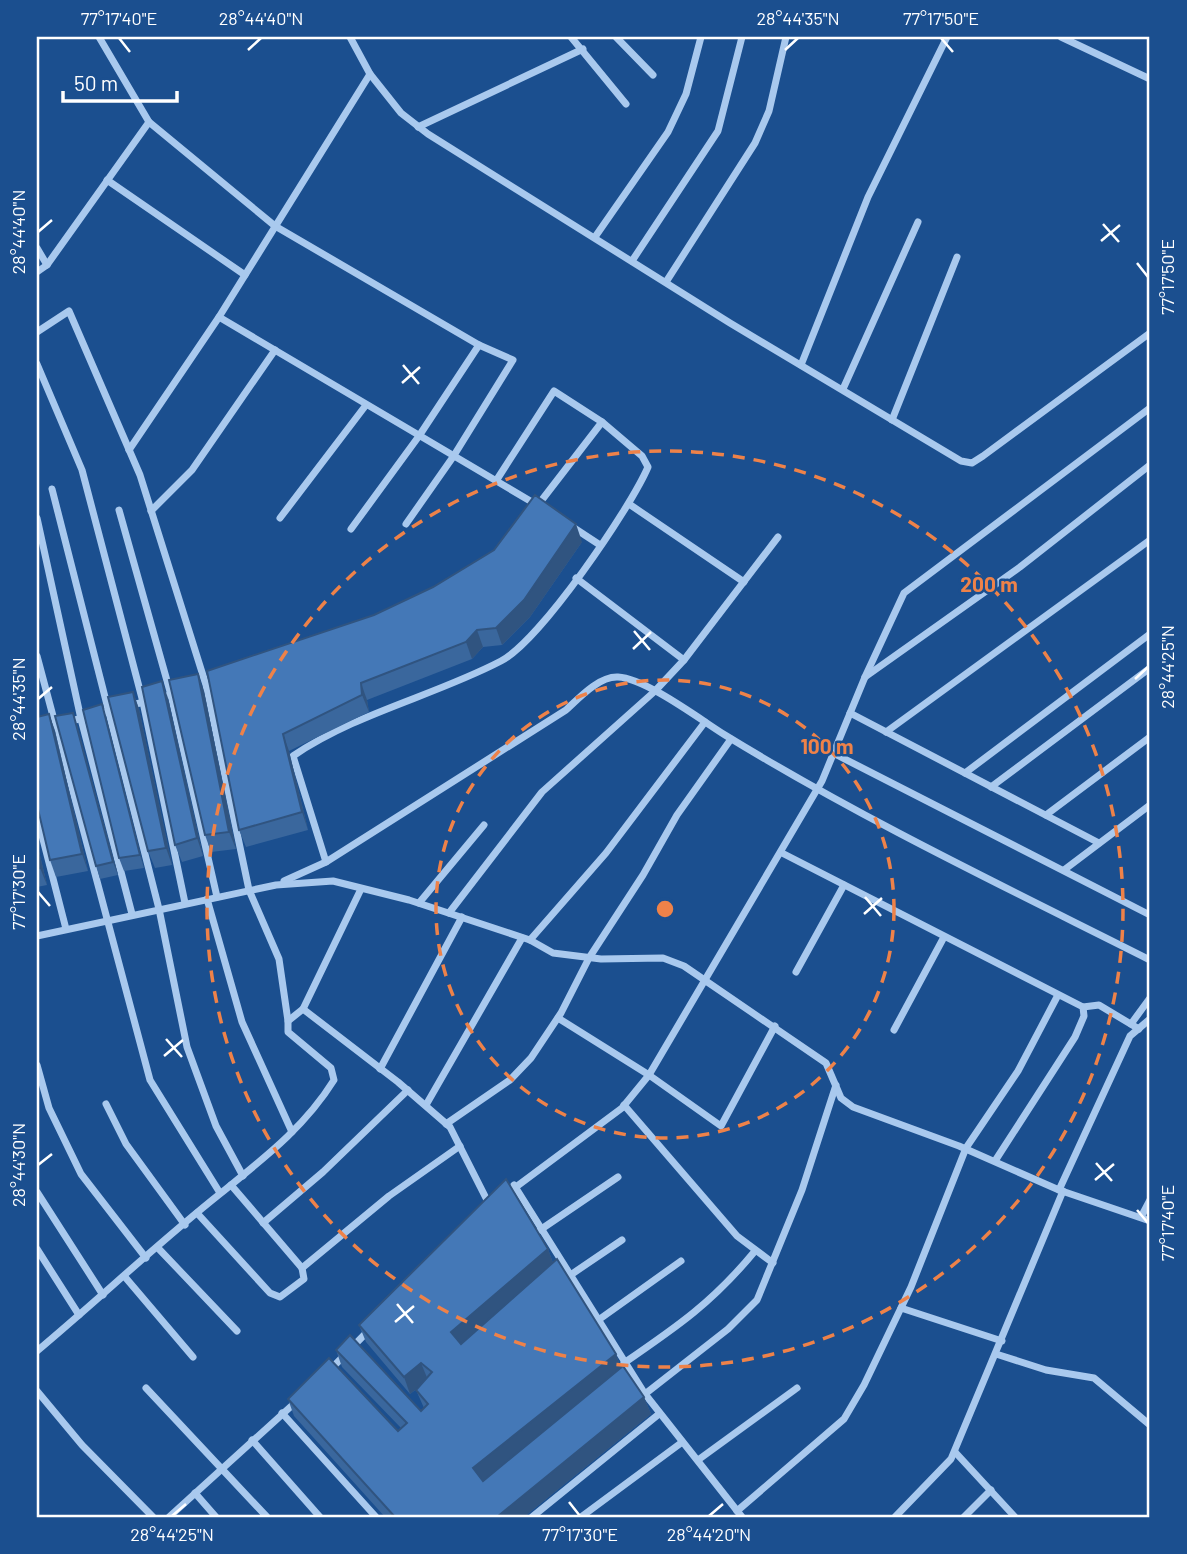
<svg xmlns="http://www.w3.org/2000/svg" width="1187" height="1554" font-family="Barlow,sans-serif">
<style>
.lines{fill:none;stroke-linecap:round;stroke-linejoin:round}
.minor{stroke:#a9c9ee;stroke-width:7}
.wall{fill:#3a679d}
.shaded-wall{fill:#305480}
.building{fill:#4478b7;stroke:#305480;stroke-width:2}
.ticks{fill:none;stroke:#fff;stroke-width:2.5}
.ring{fill:none;stroke:#ee8249;stroke-width:3.5;stroke-dasharray:12 9}
.centre{fill:#ee8249;stroke:#1b4f8f;stroke-width:3.5}
.ring-label{font-size:21px;text-anchor:middle;font-weight:bold;fill:#ee8249;stroke:#1b4f8f;stroke-width:5;stroke-linejoin:round;paint-order:stroke}
.neatline{fill:none;stroke:#fff;stroke-width:2.5}
.ticks-label{font-size:18px;text-anchor:middle;fill:#fff}
</style>
<rect width="100%" height="100%" fill="#1b4f8f"/>
<g class="lines">
<g class="minor">
<polyline points="99,37 149,122"/>
<polyline points="350,37 370,74 219,317 537,505"/>
<polyline points="571,37 626,104"/>
<polyline points="616,37 653,75"/>
<polyline points="1061,37 1150,79"/>
<polyline points="370,74 401,113 428,134 730,323 961,461 972,463 983,456 1150,333"/>
<polyline points="418,127 583,49"/>
<polyline points="107,180 245,275"/>
<polyline points="595,237 668,132 686,94 701,37"/>
<polyline points="37,248 47,265"/>
<polyline points="632,261 718,131 742,37"/>
<polyline points="37,272 47,265 149,122 275,226 479,345 513,360 453,457 406,524"/>
<polyline points="666,282 755,143 769,111 786,37"/>
<polyline points="37,332 69,311 140,475 206,685 249,890 279,959 288,1021"/>
<polyline points="37,364 82,470 143,702 185,903"/>
<polyline points="801,365 868,197 947,37"/>
<polyline points="843,389 918,222"/>
<polyline points="892,420 957,257"/>
<polyline points="129,450 219,317"/>
<polyline points="496,481 554,391 602,422 538,505"/>
<polyline points="52,489 159,909 187,1047 216,1126 243,1176"/>
<polyline points="629,504 744,582"/>
<polyline points="119,510 171,695 217,897"/>
<polyline points="151,511 192,470 275,350"/>
<polyline points="37,518 81,719 132,914"/>
<polyline points="280,518 366,405"/>
<polyline points="571,526 600,545"/>
<polyline points="351,529 419,436 479,345"/>
<polyline points="576,578 684,660"/>
<polyline points="37,656 150,1080 220,1193"/>
<polyline points="865,677 1020,567 1150,465"/>
<polyline points="850,713 1099,843"/>
<polyline points="37,730 178,693"/>
<polyline points="886,732 1150,540"/>
<polyline points="833,753 1150,915"/>
<polyline points="965,773 1150,634"/>
<polyline points="991,787 1150,668"/>
<polyline points="1046,815 1150,737"/>
<polyline points="37,816 66,929"/>
<polyline points="782,853 1083,1007 1084,1016 1075,1037 995,1161"/>
<path d="M326,862L293,756C356,713 434,696 501,661C540,641 630,509 648,467L642,456L602,422"/>
<polyline points="1064,870 1150,805"/>
<path d="M284,881L326,862L566,710C579,698 599,676 618,677C645,678 701,720 725,735C862,819 1007,888 1150,960"/>
<polyline points="207,899 242,1022 292,1132"/>
<polyline points="419,903 484,825"/>
<polyline points="449,913 542,792 655,691 684,660 778,537"/>
<polyline points="37,936 276,885 333,881 409,900 530,940 553,953 601,959 663,958 684,966 826,1063 841,1098 853,1107 959,1146 1059,1190 1150,1221"/>
<polyline points="530,940 606,853 705,722"/>
<polyline points="796,972 844,885"/>
<polyline points="1083,1007 1099,1005 1139,1029"/>
<polyline points="303,1009 398,1082 450,1127 490,1206"/>
<polyline points="558,1018 649,1075 721,1126 775,1026"/>
<polyline points="1131,1024 1150,998"/>
<polyline points="894,1030 944,937"/>
<polyline points="37,1065 49,1108 81,1174 146,1258"/>
<polyline points="380,1069 462,917"/>
<polyline points="106,1104 126,1144 185,1225"/>
<polyline points="426,1105 522,938"/>
<polyline points="624,1105 737,1236 773,1263"/>
<polyline points="446,1124 510,1080 531,1058 561,1013 589,958 643,875 677,815 731,739"/>
<polyline points="514,1185 645,1394 742,1517"/>
<polyline points="1059,1190 1130,1036 1150,1019"/>
<polyline points="37,1192 103,1295"/>
<polyline points="505,1195 622,1108 649,1075 822,781 865,677 904,593 1150,408"/>
<polyline points="197,1213 270,1293 280,1297 304,1279 302,1268 231,1185"/>
<polyline points="1141,1217 1150,1200"/>
<polyline points="263,1223 323,1172 408,1090"/>
<polyline points="540,1230 618,1177"/>
<polyline points="158,1248 237,1331"/>
<polyline points="37,1249 79,1315"/>
<polyline points="302,1268 389,1196 460,1146"/>
<polyline points="569,1276 622,1240"/>
<polyline points="125,1277 193,1357"/>
<polyline points="901,1308 1002,1341"/>
<polyline points="597,1321 681,1261"/>
<path d="M37,1351C99,1299 158,1243 221,1193C264,1158 304,1128 334,1080L331,1068L288,1032V1021L303,1009L361,889"/>
<polyline points="996,1354 1046,1370 1094,1378 1150,1425"/>
<path d="M624,1363C678,1326 713,1302 755,1251"/>
<polyline points="330,1370 368,1331"/>
<polyline points="146,1388 267,1517"/>
<polyline points="37,1391 82,1445 153,1517"/>
<polyline points="645,1394 728,1329 757,1300 802,1190 836,1085"/>
<polyline points="282,1413 376,1517"/>
<polyline points="252,1440 320,1517"/>
<polyline points="955,1452 1015,1517"/>
<polyline points="698,1460 797,1388"/>
<polyline points="195,1493 216,1517"/>
<polyline points="737,1511 844,1419 864,1385 911,1287 966,1148 1018,1071 1058,995"/>
<polyline points="169,1517 298,1400"/>
<polyline points="532,1517 659,1414"/>
<polyline points="581,1517 681,1443"/>
<polyline points="895,1517 951,1459 1063,1191"/>
<polyline points="964,1517 991,1490"/>
</g>
</g>
<g class="wall">
<polygon points="582,542 530,617 502,645 483,647 472,659 367,700 369,712 289,751 308,830 246,847 239,830 207,671 374,615 433,587"/>
<polygon points="204,691 236,849 211,852 205,835"/>
<polygon points="133,692 139,709 172,865 155,868 148,851"/>
<polygon points="168,698 203,856 182,862 175,845"/>
<polygon points="73,713 77,726 118,875 100,879 96,866"/>
<polygon points="49,714 55,731 88,871 56,877 50,860"/>
<polygon points="106,717 144,868 124,871 119,858"/>
<polygon points="37,843 47,885 37,887"/>
<polygon points="548,1249 553,1263 616,1354 621,1368 644,1397 651,1414 524,1517 385,1517 294,1416 288,1399 398,1431 401,1428 342,1367 336,1350 421,1411 424,1408 416,1390 418,1388 410,1394 366,1342 359,1325"/>
</g>
<g class="shaded-wall">
<polygon points="576,524 582,542 530,617 502,645 496,628"/>
<polygon points="477,630 483,647 472,659 466,642"/>
<polygon points="198,674 204,691 236,849 229,832"/>
<polygon points="162,681 168,698 203,856 197,838"/>
<polygon points="361,683 367,700 369,712 362,695"/>
<polygon points="133,692 139,709 172,865 166,848"/>
<polygon points="102,704 106,717 144,868 140,855"/>
<polygon points="73,713 77,726 118,875 113,862"/>
<polygon points="49,714 55,731 88,871 82,854"/>
<polygon points="283,734 289,751 308,830 302,812"/>
<polygon points="37,843 47,885 40,868 37,852"/>
<polygon points="548,1249 554,1266 457,1349 451,1332"/>
<polygon points="616,1354 622,1371 479,1485 473,1468"/>
<polygon points="421,1363 428,1380 410,1394 404,1377"/>
<polygon points="644,1397 651,1414 524,1517 497,1517"/>
</g>
<g class="building">
<polygon points="535,495 576,524 524,600 496,628 477,630 466,642 361,683 362,695 283,734 302,812 239,830 207,671 374,615 433,587 494,550"/>
<polygon points="198,674 229,832 205,835 169,680"/>
<polygon points="162,681 197,838 175,845 142,687"/>
<polygon points="133,692 166,848 148,851 108,697"/>
<polygon points="102,704 140,855 119,858 83,710"/>
<polygon points="73,713 113,862 96,866 55,716"/>
<polygon points="49,714 82,854 50,860 37,805 37,717"/>
<polygon points="37,852 40,868 37,868"/>
<polygon points="506,1179 548,1249 451,1332 461,1344 557,1259 616,1354 473,1468 483,1481 623,1366 644,1397 497,1517 395,1517 288,1399 329,1358 398,1431 407,1423 336,1350 350,1335 421,1411 428,1404 416,1390 432,1372 421,1363 404,1377 359,1325"/>
</g>
<path class="ticks" d="M119,38L130,52M941,38L953,52M248,50L261,38M785,50L798,38M1103,224L1119,242M38,232L52,220M1101,241L1120,225M1137,263L1148,277M403,365L419,384M402,383L420,367M634,631L650,650M633,649L651,632M1135,679L1148,667M38,699L52,687M38,892L50,906M865,897L881,916M864,914L882,898M166,1039L182,1057M164,1056L183,1040M1096,1163L1112,1181M38,1165L52,1154M1095,1180L1114,1164M1137,1210L1148,1223M397,1304L413,1323M395,1322L414,1306M569,1502L580,1516M172,1516L186,1504M709,1516L723,1504"/>
<g class="ring">
<circle cx="665" cy="909" r="229"/>
<circle cx="665" cy="909" r="458"/>
</g>
<circle cx="665" cy="909" r="10" class="centre"/>
<g class="ring-label">
<text x="989" y="592">200 m</text>
<text x="827" y="754">100 m</text>
</g>
<rect width="1187" height="1554" fill="none" stroke="#1b4f8f" stroke-width="77"/>
<path d="M63 91v10h114v-10" fill="none" stroke="#ffffff" stroke-width="3.5"/>
<text x="74" y="91" font-size="21" fill="#ffffff" stroke="#1b4f8f" stroke-width="5" paint-order="stroke">50 m</text>
<rect x="38" y="38" width="1110" height="1478" class="neatline"/>
<g class="ticks-label">
<text x="119" y="25">77°17'40"E</text>
<text x="261" y="25">28°44'40"N</text>
<text x="798" y="25">28°44'35"N</text>
<text x="941" y="25">77°17'50"E</text>
<text transform="translate(19 232) rotate(-90)" y="6">28°44'40"N</text>
<text transform="translate(1168 277) rotate(-90)" y="6">77°17'50"E</text>
<text transform="translate(1168 667) rotate(-90)" y="6">28°44'25"N</text>
<text transform="translate(19 699) rotate(-90)" y="6">28°44'35"N</text>
<text transform="translate(19 892) rotate(-90)" y="6">77°17'30"E</text>
<text transform="translate(19 1165) rotate(-90)" y="6">28°44'30"N</text>
<text transform="translate(1168 1223) rotate(-90)" y="6">77°17'40"E</text>
<text x="172" y="1541">28°44'25"N</text>
<text x="580" y="1541">77°17'30"E</text>
<text x="709" y="1541">28°44'20"N</text>
</g>
</svg>
